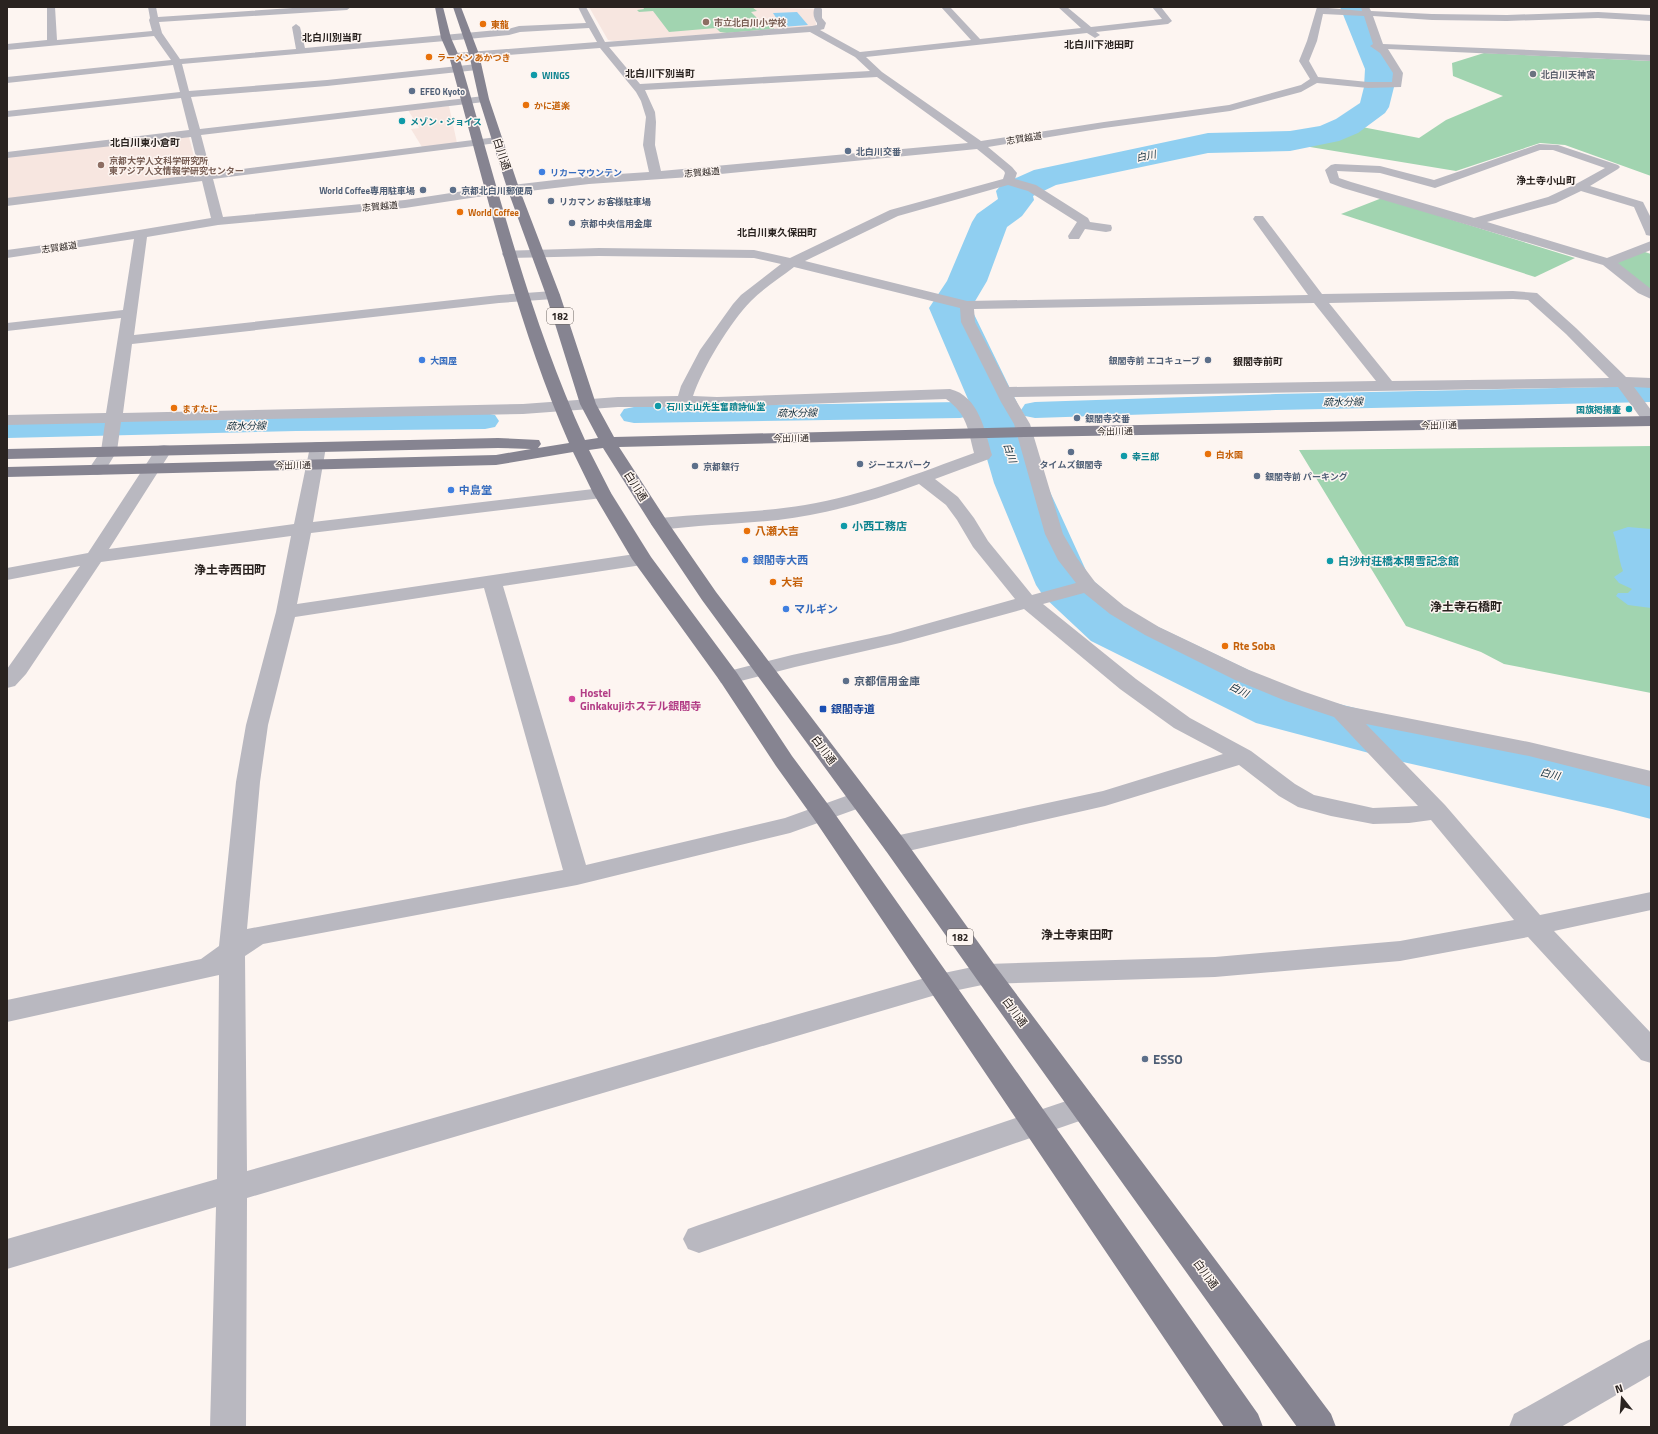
<svg xmlns="http://www.w3.org/2000/svg" width="1658" height="1434" font-family="'Titillium Web','Noto Sans JP',sans-serif">
<style>
.built{fill:#f7e6e0}
.green{fill:#a1d4b0}
.water{fill:#90cff1}
.lines{fill:none;stroke-linecap:round;stroke-linejoin:round}
.canal{fill:#90cff1;fill-rule:evenodd}
.river{fill:#90cff1;fill-rule:evenodd}
.minor{fill:#b9b8c0;fill-rule:evenodd}
.major{fill:#868491;fill-rule:evenodd}
.education-dot{fill:#8d6e63;stroke:#fdf5f1;stroke-width:1.5}
.food-dot{fill:#e8710a;stroke:#fdf5f1;stroke-width:1.5}
.worship-dot{fill:#6b7280;stroke:#fdf5f1;stroke-width:1.5}
.culture-dot{fill:#0f9aa8;stroke:#fdf5f1;stroke-width:1.5}
.service-dot{fill:#5c6f8a;stroke:#fdf5f1;stroke-width:1.5}
.shop-dot{fill:#3f7fe0;stroke:#fdf5f1;stroke-width:1.5}
.hotel-dot{fill:#d1479c;stroke:#fdf5f1;stroke-width:1.5}
.transit-dot{fill:#1a4fb4;stroke:#fdf5f1;stroke-width:1.5}
.labels{text-anchor:middle;dominant-baseline:central;stroke-width:3;stroke-linejoin:round;paint-order:stroke}
.far-education-label{font-size:9px;font-weight:bold;fill:#785e54;stroke:#fdf5f1;text-anchor:start}
.far-food-label{font-size:9px;font-weight:bold;fill:#c56008;stroke:#fdf5f1;text-anchor:start}
.far-worship-label{font-size:9px;font-weight:bold;fill:#5b616d;stroke:#fdf5f1;text-anchor:start}
.far-culture-label{font-size:9px;font-weight:bold;fill:#0d838f;stroke:#fdf5f1;text-anchor:start}
.far-service-label{font-size:9px;font-weight:bold;fill:#4e5e75;stroke:#fdf5f1;text-anchor:start}
.far-street-label{font-size:9px;fill:#2a2320;stroke:#fdf5f1}
.far-shop-label{font-size:9px;font-weight:bold;fill:#366cbe;stroke:#fdf5f1;text-anchor:start}
.far-neighbourhood-label{font-size:10px;font-weight:bold;fill:#2a2320;stroke:#fdf5f1}
.far-water-label{font-size:10px;font-style:italic;fill:#112e3d;stroke:#fdf5f1}
.shield{fill:#fdf5f1;stroke:#69625f;stroke-width:1}
.shield-label{font-size:10px;font-weight:bold;fill:#2a2320}
.street-label{font-size:11px;fill:#2a2320;stroke:#fdf5f1}
.shop-label{font-size:11px;font-weight:bold;fill:#366cbe;stroke:#fdf5f1;text-anchor:start}
.culture-label{font-size:11px;font-weight:bold;fill:#0d838f;stroke:#fdf5f1;text-anchor:start}
.food-label{font-size:11px;font-weight:bold;fill:#c56008;stroke:#fdf5f1;text-anchor:start}
.service-label{font-size:11px;font-weight:bold;fill:#4e5e75;stroke:#fdf5f1;text-anchor:start}
.hotel-label{font-size:11px;font-weight:bold;fill:#b23c85;stroke:#fdf5f1;text-anchor:start}
.transit-label{font-size:11px;font-weight:bold;fill:#164399;stroke:#fdf5f1;text-anchor:start}
.neighbourhood-label{font-size:12px;font-weight:bold;fill:#2a2320;stroke:#fdf5f1}
.near-service-label{font-size:13px;font-weight:bold;fill:#4e5e75;stroke:#fdf5f1;text-anchor:start}
</style>
<rect width="100%" height="100%" fill="#fdf5f1"/>
<g class="built">
<polygon points="589,7 755,7 815,9 814,17 817,27 614,41 608,40"/>
<polygon points="449,106 457,143 422,147 411,129 419,128 408,110"/>
<polygon points="181,137 189,137 198,172 194,175 7,199 7,157"/>
</g>
<g class="green">
<polygon points="643,7 752,7 757,11 751,12 759,20 768,20 774,29 727,33 720,32 716,28 669,32 653,11 639,12 637,10 644,9"/>
<polygon points="1484,53 1651,61 1651,176 1565,145 1540,143 1456,171 1304,146 1362,127 1419,138 1446,120 1503,96 1453,76 1452,63"/>
<polygon points="1382,198 1575,258 1535,277 1341,214"/>
<polygon points="1639,250 1651,254 1651,289 1643,290 1608,262"/>
<polygon points="1651,446 1651,693 1504,664 1481,652 1406,626 1299,450"/>
</g>
<g class="water">
<polygon points="797,12 808,25 782,27 773,13"/>
<path d="M1628,527L1651,529V608L1628,605L1616,596L1618,593H1628L1632,589L1619,583L1614,577L1623,571C1618,558 1618,545 1613,532Z"/>
</g>
<g class="lines">
<g class="canal">
<polygon points="1651,386 1651,402 1276,410 1035,418 1025,416 1021,410 1025,404 1035,402 1276,394"/>
<polygon points="960,402 970,404 974,410 970,416 960,418 634,423 624,421 620,415 624,409 634,407"/>
<polygon points="485,413 495,415 499,421 495,427 485,429 296,431 7,438 7,422 296,415"/>
</g>
<polygon class="river" points="1340,7 1366,7 1393,69 1394,87 1389,107 1385,113 1358,133 1339,141 1290,151 1208,153 1056,185 1033,196 1034,200 1022,216 1007,227 987,281 971,308 1021,411 1046,483 1089,577 1133,615 1299,694 1403,720 1612,763 1651,773 1651,819 1612,809 1403,762 1256,723 1091,641 1044,597 1036,585 994,483 973,411 929,308 947,281 972,222 977,214 998,199 996,191 1002,184 1034,170 1208,133 1290,131 1320,126 1336,119 1360,103 1364,87 1365,69"/>
<g class="minor">
<path d="M47,7H55L57,40L152,31L149,20L150,18L148,7H156L158,17L308,7H351L347,10L159,22L162,33L180,59L296,49L292,27L296,24L300,27L305,48L508,29L519,26L586,23L578,7H586L605,42L812,26L817,25V23C814,19 812,13 815,7H820L822,9V18L826,23L824,29L820,30L860,52L971,40L941,7H950L980,39L1081,28L1058,7H1067L1091,27L1162,19L1152,7H1161L1172,21L1168,24L1096,32L1100,35L1095,38L1087,33L866,57L882,72L981,141L1104,122L1229,105L1301,85L1310,79L1299,61L1307,41L1317,7L1362,11L1361,7H1369L1371,11L1432,14L1507,15L1598,12L1651,15V21L1598,18L1507,21L1432,20L1373,16L1383,44L1651,55V61L1388,49L1403,73L1401,87L1368,88L1317,83L1301,92L1230,111L1104,128L988,147L1012,167L1017,173L1015,179L1036,185L1088,218L1090,222L1111,225L1112,228L1111,231L1106,232L1085,229L1079,239H1069L1068,236L1077,222L1028,191L1008,185L898,216L805,261L967,301L1308,295L1253,219L1255,216H1263L1322,294L1513,291L1537,293L1576,328L1626,377L1651,378V388L1634,387L1651,410V426L1645,424L1618,387L1014,397L1030,424L1063,534L1077,558L1095,582L1124,606L1159,627L1249,670L1302,691L1346,706L1529,742L1651,771V787L1529,756L1366,724L1445,805L1540,915L1651,892V910L1554,931L1651,1033V1063L1641,1060L1528,937L1400,961L1215,977L987,984L939,994L247,1198L246,1427H210L216,1207L7,1269V1239L217,1179L219,975L7,1022V1000L201,959L219,946L236,782L246,725L276,612L291,536L101,562L26,674L15,686L7,688V669L80,566L7,580V568L88,553L158,446L164,445L170,446L172,450L109,549L294,524L310,447L312,443L318,442L324,443L326,447L313,522L602,488L608,489L611,493L608,497L602,498L311,533L297,604L642,553L649,555L652,559L649,563L642,565L503,586L586,865L785,818L860,791L868,793L872,799L868,805L790,833L577,885L263,944L245,956L247,1171L939,974L987,964L1215,957L1400,941L1514,920L1431,820L1409,823L1373,824L1331,816L1298,807L1279,796L1239,765L1105,806L895,854L886,851L883,845L886,839L895,836L1103,791L1223,754L1174,728L1120,689L1024,609L900,643L795,667L729,684L721,683L718,678L721,673L792,655L890,634L1015,599L973,547L957,520L946,505L919,484C874,501 826,514 778,520C739,524 699,525 660,530L654,528L651,524L654,520L660,518C708,513 757,513 805,505C864,495 919,473 974,453C968,429 967,414 946,399L717,407H618L523,414L121,422L117,451L103,474L97,475L91,474L88,470L101,451L105,423L7,425V415L106,413L121,318L7,331V323L123,310L134,239L7,258V250L73,241L211,218L202,181L7,206V198L200,174L191,137L7,158V152L189,130L181,98L7,117V111L180,92L173,65L7,83V77L171,60L154,36L7,50V44L47,40ZM1323,14L1364,16L1373,44L1370,46L1380,53L1393,73L1392,82H1368L1318,77L1309,61L1317,41ZM589,28L597,42L455,53L450,56L455,59L600,48L636,92L641,101L646,117L643,145L649,172L589,176L477,189L405,200L223,217L213,179L497,143L503,140L497,137L211,173L201,135L484,102L489,99L484,96L200,129L191,97L327,86L477,70L482,67L477,64L327,80L189,91L182,64L468,39L509,35L520,32ZM810,32L855,57L870,71L640,84L609,47ZM877,77L968,143L661,171L655,145L656,122L655,112L645,90ZM977,149L1004,171L1005,173L1003,179L890,210L790,258L754,250L599,248L504,251L502,254L504,257L509,258L599,256L754,258L781,264L741,295L733,304L700,350L681,386L678,396L618,397L523,404L123,413L132,344L499,303L553,299L558,298L560,295L558,292L553,291L499,295L134,335L147,237L218,225L405,208L477,197L589,184L690,177ZM794,267L960,308L961,322L1001,402L1014,424L1045,534L1058,560L1076,583L1032,595L988,541L974,518L958,497L935,479L989,459L992,455C985,431 979,396 950,389L717,397L693,396C702,369 730,322 751,301C764,288 780,278 794,267ZM1513,299L1528,300L1566,334L1609,378L1392,381L1329,303ZM1314,303L1376,381L1009,387L975,322L974,309ZM484,588L563,870L247,929L260,782L268,725L295,617ZM1084,593L1110,614L1145,635L1235,680L1286,701L1334,717L1418,806L1373,808L1314,795L1295,784L1251,751L1190,718L1136,679L1043,604Z"/>
<path d="M1539,144L1558,145L1618,165L1620,167L1618,169L1590,186L1643,202L1651,218V236L1646,235L1645,232L1634,207L1581,191L1556,203L1487,222L1607,258L1651,241V250L1618,263L1651,289V299L1638,293L1603,265L1343,188L1330,183L1325,170L1331,165L1335,164L1380,166L1434,180ZM1540,150H1553L1605,168L1576,184L1548,197L1474,218L1351,182L1339,178L1337,171L1380,173L1435,188Z"/>
<polygon points="1084,1095 1094,1098 1099,1107 1094,1116 699,1253 688,1249 683,1239 688,1229 699,1225"/>
<polygon points="1651,1339 1651,1375 1561,1427 1509,1427 1514,1414 1639,1344"/>
</g>
<path class="major" d="M435,7H443L451,38L459,56C497,185 529,318 585,440L598,438L580,404L546,295L507,188L479,99L469,54L453,7H461L479,54L489,99L519,188L560,295L596,404L614,437L1024,427L1651,416V426L1024,437L619,447L669,524L716,592L904,839L996,967L1331,1414L1336,1427H1297L978,981L886,851L702,600L651,524L603,448L589,450L611,493L651,557L737,673L792,756L830,807L1258,1414L1263,1427H1224L814,819L776,766L720,681L632,559L593,493L573,452L496,465L7,477V467L496,455L531,449L498,448L7,459V449L498,438L539,440L541,444L538,448L569,443C515,319 485,186 449,56L441,38Z"/>
</g>
<g class="education-dot">
<circle cx="706" cy="22" r="4"/>
<circle cx="101" cy="165" r="4"/>
</g>
<g class="food-dot">
<circle cx="483" cy="24" r="4"/>
<circle cx="429" cy="57" r="4"/>
<circle cx="526" cy="105" r="4"/>
<circle cx="460" cy="212" r="4"/>
<circle cx="174" cy="408" r="4"/>
<circle cx="1208" cy="454" r="4"/>
<circle cx="747" cy="531" r="4"/>
<circle cx="773" cy="582" r="4"/>
<circle cx="1225" cy="646" r="4"/>
</g>
<circle class="worship-dot" cx="1533" cy="74" r="4"/>
<g class="culture-dot">
<circle cx="534" cy="75" r="4"/>
<circle cx="402" cy="121" r="4"/>
<circle cx="658" cy="406" r="4"/>
<circle cx="1629" cy="409" r="4"/>
<circle cx="1124" cy="456" r="4"/>
<circle cx="844" cy="526" r="4"/>
<circle cx="1330" cy="561" r="4"/>
</g>
<g class="service-dot">
<circle cx="412" cy="91" r="4"/>
<circle cx="848" cy="151" r="4"/>
<circle cx="423" cy="190" r="4"/>
<circle cx="453" cy="190" r="4"/>
<circle cx="551" cy="201" r="4"/>
<circle cx="572" cy="223" r="4"/>
<circle cx="1208" cy="360" r="4"/>
<circle cx="1077" cy="418" r="4"/>
<circle cx="1071" cy="452" r="4"/>
<circle cx="860" cy="464" r="4"/>
<circle cx="695" cy="466" r="4"/>
<circle cx="1257" cy="476" r="4"/>
<circle cx="846" cy="681" r="4"/>
<circle cx="1145" cy="1059" r="4"/>
</g>
<g class="shop-dot">
<circle cx="542" cy="172" r="4"/>
<circle cx="422" cy="360" r="4"/>
<circle cx="451" cy="490" r="4"/>
<circle cx="745" cy="560" r="4"/>
<circle cx="786" cy="609" r="4"/>
</g>
<circle class="hotel-dot" cx="572" cy="699" r="4"/>
<rect class="transit-dot" x="819" y="705" width="8" height="8" rx="2"/>
<g class="labels">
<g class="far-education-label">
<text x="714" y="22">市立北白川小学校</text>
<text x="109" y="160">京都大学人文科学研究所<tspan x="109" dy="10">東アジア人文情報学研究センター</tspan></text>
</g>
<g class="far-food-label">
<text x="491" y="24">東龍</text>
<text x="437" y="57">ラーメン あかつき</text>
<text x="534" y="105">かに道楽</text>
<text x="468" y="212">World Coffee</text>
<text x="182" y="408">ますたに</text>
<text x="1216" y="454">白水園</text>
</g>
<g class="far-worship-label">
<text x="1541" y="74">北白川天神宮</text>
</g>
<g class="far-culture-label">
<text x="542" y="75">WINGS</text>
<text x="410" y="121">メゾン・ジョイス</text>
<text x="666" y="406">石川丈山先生奮蹟詩仙堂</text>
<text x="1621" y="409" text-anchor="end">国旗掲揚壷</text>
<text x="1132" y="456">幸三郎</text>
</g>
<g class="far-service-label">
<text x="420" y="91">EFEO Kyoto</text>
<text x="856" y="151">北白川交番</text>
<text x="415" y="190" text-anchor="end">World Coffee専用駐車場</text>
<text x="461" y="190">京都北白川郵便局</text>
<text x="559" y="201">リカマン お客様駐車場</text>
<text x="580" y="223">京都中央信用金庫</text>
<text x="1200" y="360" text-anchor="end">銀閣寺前 エコキューブ</text>
<text x="1085" y="418">銀閣寺交番</text>
<text x="868" y="464">ジーエスパーク</text>
<text x="1071" y="464" text-anchor="middle">タイムズ銀閣寺</text>
<text x="703" y="466">京都銀行</text>
<text x="1265" y="476">銀閣寺前 パーキング</text>
</g>
<g class="far-street-label">
<text transform="translate(1024 138) rotate(-9)">志賀越道</text>
<text transform="translate(702 172) rotate(-5)">志賀越道</text>
<text transform="translate(380 206) rotate(-5)">志賀越道</text>
<text transform="translate(59 247) rotate(-8)">志賀越道</text>
<text transform="translate(1439 425) rotate(-1)">今出川通</text>
<text transform="translate(1115 431) rotate(-1)">今出川通</text>
<text transform="translate(791 438) rotate(-1)">今出川通</text>
<text transform="translate(293 465) rotate(-1)">今出川通</text>
</g>
<g class="far-shop-label">
<text x="550" y="172">リカーマウンテン</text>
<text x="430" y="360">大国屋</text>
</g>
<g class="far-neighbourhood-label">
<text x="332" y="37">北白川別当町</text>
<text x="1099" y="44">北白川下池田町</text>
<text x="660" y="73">北白川下別当町</text>
<text x="145" y="142">北白川東小倉町</text>
<text x="1546" y="180">浄土寺小山町</text>
<text x="777" y="232">北白川東久保田町</text>
<text x="1258" y="361">銀閣寺前町</text>
</g>
<g class="far-water-label">
<text transform="translate(1146 156) rotate(-12)">白川</text>
<text transform="translate(1343 402) rotate(-1)">疏水分線</text>
<text transform="translate(797 413) rotate(-1)">疏水分線</text>
<text transform="translate(246 426) rotate(-1)">疏水分線</text>
<text transform="translate(1010 453) rotate(72)">白川</text>
<text transform="translate(1239 690) rotate(26)">白川</text>
<text transform="translate(1550 774) rotate(13)">白川</text>
</g>
<g class="shield">
<rect x="547" y="308" width="26" height="16" rx="3"/>
<rect x="947" y="929" width="26" height="16" rx="3"/>
</g>
<g class="shield-label">
<text x="560" y="316">182</text>
<text x="960" y="937">182</text>
</g>
<g class="street-label">
<text transform="translate(502 154) rotate(72)">白川通</text>
<text transform="translate(636 486) rotate(58)">白川通</text>
<text transform="translate(824 750) rotate(53)">白川通</text>
<text transform="translate(1015 1012) rotate(54)">白川通</text>
<text transform="translate(1206 1274) rotate(54)">白川通</text>
</g>
<g class="shop-label">
<text x="459" y="490">中島堂</text>
<text x="753" y="560">銀閣寺大西</text>
<text x="794" y="609">マルギン</text>
</g>
<g class="culture-label">
<text x="852" y="526">小西工務店</text>
<text x="1338" y="561">白沙村荘橋本関雪記念館</text>
</g>
<g class="food-label">
<text x="755" y="531">八瀬大吉</text>
<text x="781" y="582">大岩</text>
<text x="1233" y="646">Rte Soba</text>
</g>
<g class="service-label">
<text x="854" y="681">京都信用金庫</text>
</g>
<g class="hotel-label">
<text x="580" y="693">Hostel<tspan x="580" dy="13">Ginkakujiホステル銀閣寺</tspan></text>
</g>
<g class="transit-label">
<text x="831" y="709">銀閣寺道</text>
</g>
<g class="neighbourhood-label">
<text x="230" y="569">浄土寺西田町</text>
<text x="1466" y="606">浄土寺石橋町</text>
<text x="1077" y="934">浄土寺東田町</text>
</g>
<g class="near-service-label">
<text x="1153" y="1059">ESSO</text>
</g>
</g>
<rect width="1658" height="1434" fill="none" stroke="#2a2320" stroke-width="16"/>
<g transform="translate(1622 1398) rotate(343)" stroke="#fdf5f1" stroke-width="3" paint-order="stroke">
<path d="M0-3L7 15L0 10L-7 15Z" fill="#2a2320"/>
<text y="-6" font-size="11" font-weight="bold" text-anchor="middle" fill="#2a2320">N</text>
</g>
</svg>
